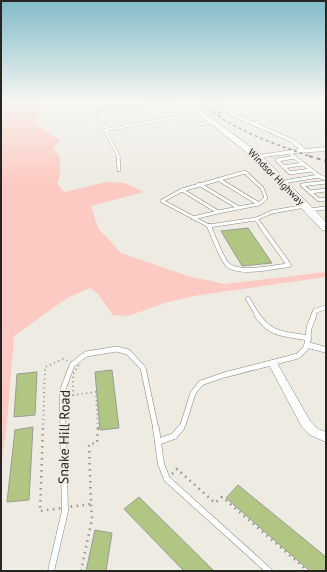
<svg xmlns="http://www.w3.org/2000/svg" width="327" height="572" font-family="'PT Sans',sans-serif">
<style>
.green{fill:#fdcac3}
.building{fill:#b2c684;stroke:#999c94}
.lines{fill:none;stroke-linecap:round;stroke-linejoin:round}
.lane-far4-casing{stroke:#8d8a83;stroke-width:3}
.lane-far3-casing{stroke:#8d8a83;stroke-width:4}
.lane-far2-casing{stroke:#8d8a83;stroke-width:5}
.lane-far1-casing{stroke:#8d8a83;stroke-width:6}
.lane-casing{stroke:#8d8a83;stroke-width:7}
.street-casing{stroke:#8d8a83;stroke-width:1}
.secondary-casing{stroke:#8d8a83;stroke-width:1}
.path-far1{stroke:#96948e;stroke-width:2;stroke-dasharray:1 3.5;stroke-linecap:butt}
.path{stroke:#96948e;stroke-width:2.5;stroke-dasharray:1.5 4.5;stroke-linecap:butt}
.lane-far4{stroke:#fff;stroke-width:2.5}
.lane-far3{stroke:#fff;stroke-width:3}
.lane-far2{stroke:#fff;stroke-width:4}
.lane-far1{stroke:#fff;stroke-width:5}
.lane{stroke:#fff;stroke-width:6}
.street{fill:#fff;fill-rule:evenodd}
.secondary{fill:#fff;fill-rule:evenodd}
.rail-far1{stroke:#7f7d78;stroke-width:1.5;stroke-dasharray:3 3;stroke-linecap:butt}
.rail{stroke:#7f7d78;stroke-width:2;stroke-dasharray:4 4;stroke-linecap:butt}
.labels{text-anchor:middle;dominant-baseline:central;stroke-width:3.5;stroke-linejoin:round;paint-order:stroke}
.far-street-label{font-size:10px;fill:#262522;stroke:#eeebe3}
.near-street-label{font-size:14px;fill:#262522;stroke:#eeebe3}
</style>
<rect width="100%" height="100%" fill="#eeebe3"/>
<polygon class="green" points="1,101 36,101 39,118 33,123 60,140 53,149 60,156 60,175 57,183 64,192 107,182 125,183 144,192 91,206 98,228 121,253 188,276 225,284 326,272 326,277 194,296 168,302 128,316 113,315 98,294 90,288 67,298 14,336 7,423 1,467"/>
<g class="building">
<polygon points="248,228 272,263 242,266 221,231"/>
<polygon points="112,370 119,428 100,430 95,372"/>
<polygon points="37,372 35,415 14,417 17,374"/>
<polygon points="33,427 29,500 7,502 15,430"/>
<polygon points="238,485 326,557 326,571 310,571 226,498"/>
<polygon points="139,497 214,571 184,571 124,509"/>
<polygon points="95,530 112,533 106,571 86,571"/>
</g>
<g class="lines">
<g class="lane-far4-casing">
<g id="lane-far4">
<polyline points="87,112 108,128"/>
<polyline points="201,124 213,122"/>
<polyline points="252,124 305,109 304,106 292,101"/>
<polyline points="289,152 295,157"/>
<polyline points="119,157 105,130 200,113"/>
</g>
</g>
<g class="lane-far3-casing">
<g id="lane-far3">
<polyline points="118,156 119,170"/>
<polyline points="295,157 277,160 290,173 311,170"/>
<polyline points="283,167 303,164"/>
<polygon points="245,172 262,188 266,198 259,204 218,212 182,190"/>
<polyline points="319,176 326,179"/>
<polyline points="218,179 259,204"/>
<polyline points="283,182 319,176 293,156"/>
<polyline points="326,182 302,185 319,200 326,199"/>
<polyline points="199,184 239,208"/>
<polyline points="182,190 162,201 209,226 256,219 272,212 305,206"/>
<polyline points="310,192 326,190"/>
<polyline points="309,210 326,208"/>
<polyline points="193,218 218,212"/>
<polyline points="256,219 262,227"/>
</g>
</g>
<g class="lane-far2-casing">
<g id="lane-far2">
<polyline points="209,226 210,226"/>
<path d="M209,226C214,238 219,252 226,263C235,276 275,267 289,265L261,226"/>
<polyline points="248,299 258,316"/>
<polyline points="313,316 315,311 326,307"/>
</g>
</g>
<g class="lane-far1-casing">
<g id="lane-far1">
<path d="M257,315C271,336 286,334 309,338"/>
<polyline points="63,429 62,392 72,365 86,354 117,349 128,352 143,368 156,429"/>
<polyline points="180,429 183,425 193,393 201,383 224,375 298,356 307,347 309,328 314,315"/>
</g>
</g>
<g class="lane-casing">
<g id="lane">
<polyline points="156,428 161,464 167,479 269,571"/>
<polyline points="158,442 174,436 181,428"/>
<polyline points="51,571 65,511 63,428"/>
</g>
</g>
<g class="street-casing">
<g id="street">
<polygon points="177,101 187,101 87,113 85,112 87,111"/>
<polygon points="214,101 218,101 238,115 295,140 305,149 326,147 326,151 296,153 256,158 255,157 258,155 299,149 291,142 234,117"/>
<polygon points="308,342 326,347 326,353 305,347 303,345 305,343"/>
<polygon points="273,360 276,361 310,421 318,429 326,432 326,442 310,435 302,427 268,363 270,361"/>
</g>
</g>
<g class="secondary-casing">
<polygon id="secondary" points="182,101 189,101 261,155 326,222 326,231 322,230 255,159"/>
</g>
<polyline class="path-far1" points="43,429 45,367 63,359 79,365 73,374 73,395 96,392 98,429"/>
<g class="path">
<polyline points="43,428 40,511 91,504 89,444 97,443 98,428"/>
<polyline points="172,474 177,469 215,503 222,497 308,571"/>
<polyline points="81,571 92,519 91,504"/>
</g>
<use href="#lane-far4" class="lane-far4"/>
<use href="#lane-far3" class="lane-far3"/>
<use href="#lane-far2" class="lane-far2"/>
<use href="#lane-far1" class="lane-far1"/>
<use href="#lane" class="lane"/>
<use href="#street" class="street"/>
<use href="#secondary" class="secondary"/>
<g class="rail-far1">
<path d="M199,101C231,130 272,143 312,157"/>
<polyline points="216,101 216,108 222,116"/>
</g>
<polyline class="rail" points="309,156 326,161"/>
</g>
<linearGradient id="sky" x2="0" y2="1"><stop stop-color="#81bbc9"/><stop offset="0.56" stop-color="#f7f6f2"/><stop offset="1" stop-color="#f7f6f2" stop-opacity="0"/></linearGradient>
<rect width="327" height="181" fill="url(#sky)"/>
<g class="labels">
<g class="far-street-label">
<text transform="translate(276 177) rotate(45)">Windsor Highway</text>
</g>
<g class="near-street-label">
<text transform="translate(64 437) rotate(-89)">Snake Hill Road</text>
</g>
</g>
<rect width="327" height="572" fill="none" stroke="#262522" stroke-width="4"/>
</svg>
